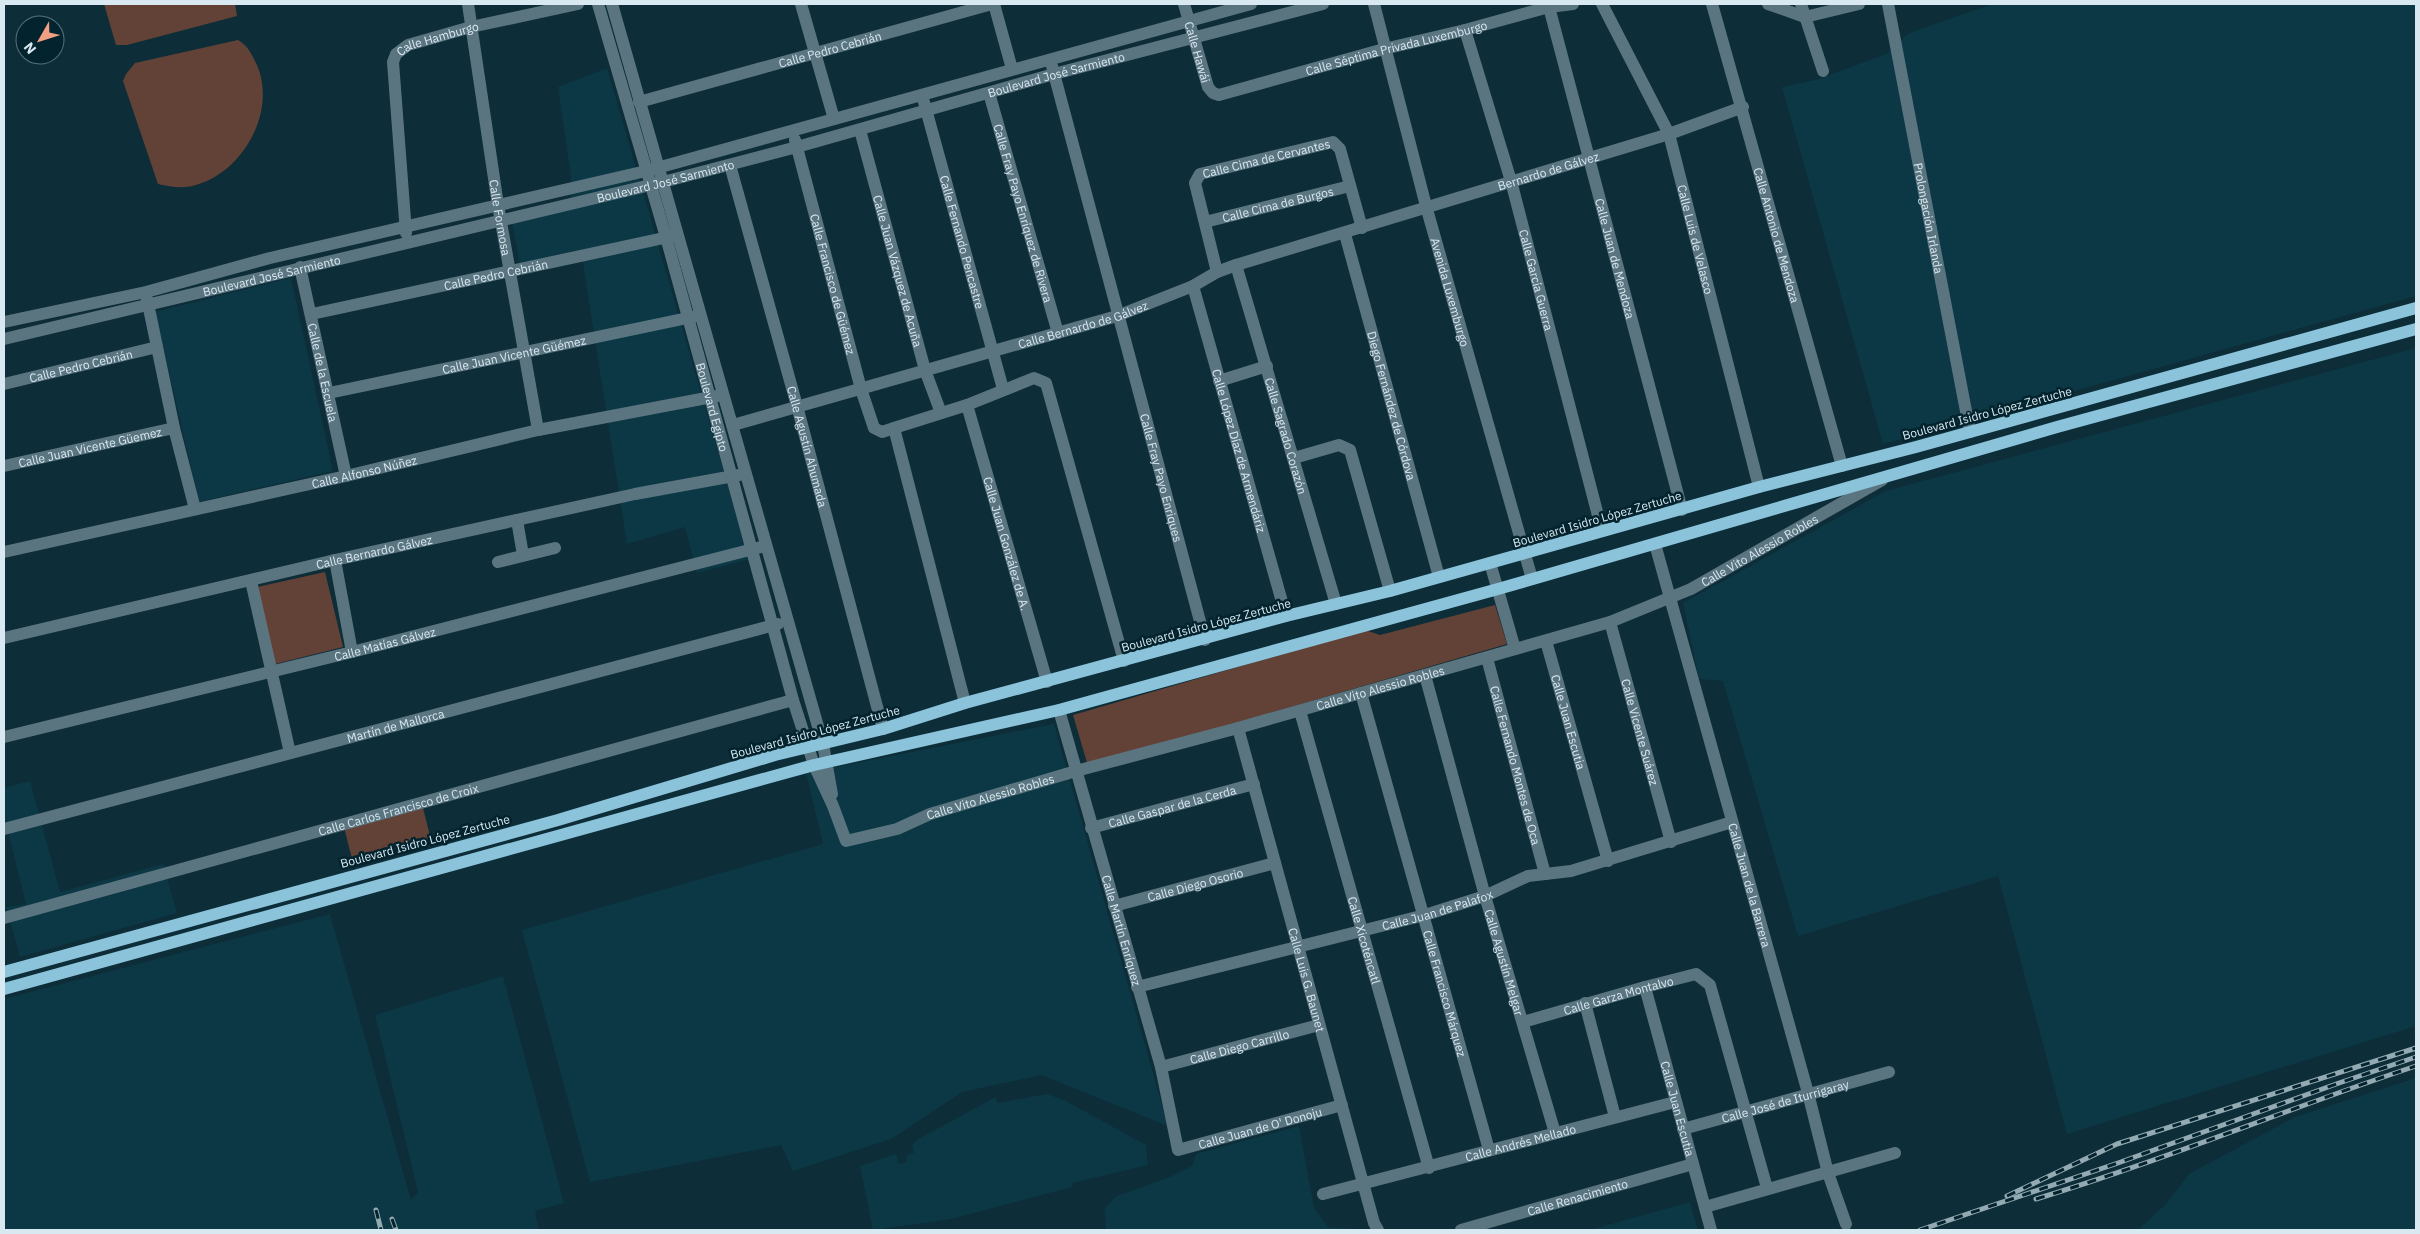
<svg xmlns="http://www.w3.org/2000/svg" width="2420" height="1234" font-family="'IBM Plex Sans',sans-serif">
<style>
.built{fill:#0c3846}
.park{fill:#624236}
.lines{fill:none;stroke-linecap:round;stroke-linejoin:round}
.minor{stroke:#5b7580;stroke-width:12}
.major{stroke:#8ac3da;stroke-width:12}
.rail-casing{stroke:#94aab3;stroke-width:5}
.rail{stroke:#03232e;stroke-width:3;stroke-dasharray:9;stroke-linecap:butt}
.labels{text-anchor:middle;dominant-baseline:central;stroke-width:5;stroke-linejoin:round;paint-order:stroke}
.street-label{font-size:12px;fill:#d8e9f1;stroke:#03232e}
</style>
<rect width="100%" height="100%" fill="#0d2d38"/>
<g class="built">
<polygon points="1992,4 2416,4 2416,296 1883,444 1782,87 1816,80 1886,54 1909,33"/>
<polygon points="607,68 749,559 697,573 685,527 627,544 583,263 579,250 520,264 511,217 571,204 571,176 558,87"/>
<polygon points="291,278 333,471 199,502 155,312"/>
<polygon points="2416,348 2416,1026 2067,1134 1998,876 1798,936 1723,681 1699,679 1683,603 1886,491"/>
<polygon points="1054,724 1168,1126 1041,1075 962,1092 891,1139 793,1171 781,1145 590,1182 522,930 823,844 806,773"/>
<polygon points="30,781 60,892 163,864 177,913 20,957 6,907 26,904 4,816 4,788"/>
<polygon points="330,914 411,1200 418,1192 375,1015 503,976 564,1203 535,1211 539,1230 4,1230 4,999"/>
<polygon points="2416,1078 2416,1230 2138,1230 2167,1203 2189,1174 2295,1117"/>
<polygon points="1047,1094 1064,1100 1146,1145 1148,1165 1072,1183 1072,1187 951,1219 873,1230 860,1166 896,1154 899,1164 907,1162 906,1155 914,1153 912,1145 920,1138 996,1097 997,1103"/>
<polygon points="1299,1126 1314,1208 1328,1227 1368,1230 1106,1230 1105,1208 1117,1196 1170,1177 1192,1166 1196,1154"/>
<polygon points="1690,1202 1698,1230 1590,1230"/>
</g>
<g class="park">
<polygon points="104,4 235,4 237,16 127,45 116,45"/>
<path d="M238,40C248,46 251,53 256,63C278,109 244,172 196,185C183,189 171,187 158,184L123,81L126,74L135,63Z"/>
<polygon points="325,572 343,647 271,665 253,588"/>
<polygon points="1495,605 1507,644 1088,766 1073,715 1365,630 1380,635"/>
<polygon points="423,808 431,840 352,859 344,827"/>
</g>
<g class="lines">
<g class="minor">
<path id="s1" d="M468,4L498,205L538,430"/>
<path id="s2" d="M598,4L666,237L793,700L814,765L833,806L846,841L897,829L930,814L1076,771L1238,728L1610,622L1691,589L1882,480"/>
<polyline points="612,4 823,744 832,794"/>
<polyline points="801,4 834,119"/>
<polyline points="994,4 1012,69"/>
<path id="s3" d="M1184,4L1208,87L1213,93L1219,95L1384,49L1465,30L1549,7L1573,4"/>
<path id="s4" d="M1374,4L1426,206L1532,579"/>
<path id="s5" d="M1602,4L1669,134L1759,487"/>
<path id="s6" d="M1712,4L1842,466"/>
<polyline points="1768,4 1805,17 1859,4"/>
<polyline points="1801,4 1823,71"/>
<path id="s7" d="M1888,4L1970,432"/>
<path id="s8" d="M1549,7L1682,510"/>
<path id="s9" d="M1465,30L1511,181L1602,531"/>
<path id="s10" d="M1052,66L1205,640"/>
<path id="s11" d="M989,93L1058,333"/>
<path id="s12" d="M639,102L992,4"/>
<path id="s13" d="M924,102L1003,389"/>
<path id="s14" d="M860,130L925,370L941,413"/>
<path id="s15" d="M795,140L861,389L874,428L882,432L894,428L967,405L1034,378L1046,383L1124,661"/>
<path id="s16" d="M730,165L797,406L883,729"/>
<path id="s17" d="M1205,222L1350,186"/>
<path id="s18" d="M406,233L393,62L396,54L408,45L471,27L578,4"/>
<path id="s19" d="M1345,234L1439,577"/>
<path id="s20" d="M1236,265L1336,604"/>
<path id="s21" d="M300,267L346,476"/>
<path id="s22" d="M1217,272L1195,183L1200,174L1333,142L1340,149L1362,228"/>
<path id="s23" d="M1193,286L1286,616"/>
<polyline points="147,299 174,428 195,509"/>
<path id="s24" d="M312,314L673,236"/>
<polyline points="4,322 146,292 270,258 646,171 1251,4"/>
<path id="s25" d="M4,339L663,182L797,147L1054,74L1323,4"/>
<polyline points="1219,381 1267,366"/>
<path id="s26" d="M4,384L157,347"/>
<path id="s27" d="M329,393L697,316"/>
<path id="s28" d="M967,405L1047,682"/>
<path id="s29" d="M733,425L1117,316L1193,286L1217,272L1236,265L1669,134L1743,107"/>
<polyline points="894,428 965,703"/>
<polyline points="1294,458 1339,445 1350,450 1390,591"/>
<path id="s30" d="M4,466L174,428"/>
<polyline points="517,520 523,555"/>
<path id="s31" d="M1655,544L1808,1093L1828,1173L1846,1224"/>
<path id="s32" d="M4,552L346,476L538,430L717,396"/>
<polyline points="335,560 352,652"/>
<polyline points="498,562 555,548"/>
<polyline points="1490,563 1515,649"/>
<polyline points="251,581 290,753"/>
<path id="s33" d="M1610,622L1671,842"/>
<path id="s34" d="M4,638L335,560L635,494L739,475"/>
<path id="s35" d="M1546,641L1608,861"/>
<path id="s36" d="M1487,658L1545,874"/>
<path id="s37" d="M1425,675L1485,896L1555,1133"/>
<path id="s38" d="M1361,693L1489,1150"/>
<path id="s39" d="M1059,710L1161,1067L1178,1150L1342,1105"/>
<path id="s40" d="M1300,711L1429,1168"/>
<path id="s41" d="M1238,728L1374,1223L1378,1230"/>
<path id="s42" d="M4,737L352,652L761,547"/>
<path id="s43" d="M1091,828L1254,784"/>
<path id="s44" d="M4,829L778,624"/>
<path id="s45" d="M1114,906L1275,863"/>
<path id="s46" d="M4,918L793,700"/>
<path id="s47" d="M1137,987L1425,915L1485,896L1528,876L1571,871L1732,822"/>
<path id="s48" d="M1645,987L1711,1230"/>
<polyline points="1585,1003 1615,1117"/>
<path id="s49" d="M1523,1022L1645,987L1696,974L1710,985L1767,1188"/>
<path id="s50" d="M1161,1067L1319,1025"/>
<path id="s51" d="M1683,1129L1889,1072"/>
<path id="s52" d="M1323,1194L1675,1102"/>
<polyline points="1705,1207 1895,1153"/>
<path id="s53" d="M1461,1230L1693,1164"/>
</g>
<g class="major">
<polyline points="4,972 558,820 775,755 883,729 965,703 1286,616 1390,591 1759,487 1916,447 2416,308"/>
<polyline points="4,989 814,765 1059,710 1498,589 2057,427 2416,329"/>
</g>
<g class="rail-casing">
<g id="rail">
<polyline points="2007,1196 2117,1144 2416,1048"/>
<path d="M2036,1199C2165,1160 2289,1108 2416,1066"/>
<polyline points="376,1210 381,1230"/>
<polyline points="392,1219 396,1230"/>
<polyline points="1920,1230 2118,1163 2339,1083 2416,1057"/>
</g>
</g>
<use href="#rail" class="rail"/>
</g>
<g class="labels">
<g class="street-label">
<text stroke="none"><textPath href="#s18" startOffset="225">Calle Hamburgo</textPath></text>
<text stroke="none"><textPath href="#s12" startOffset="198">Calle Pedro Cebrián</textPath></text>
<text stroke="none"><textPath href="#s3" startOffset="284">Calle Séptima Privada Luxemburgo</textPath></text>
<text stroke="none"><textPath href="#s3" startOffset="50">Calle Hawái</textPath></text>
<text stroke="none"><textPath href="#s25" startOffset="1085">Boulevard José Sarmiento</textPath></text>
<text stroke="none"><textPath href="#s22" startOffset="170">Calle Cima de Cervantes</textPath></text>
<text stroke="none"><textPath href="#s29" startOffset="855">Bernardo de Gálvez</textPath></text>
<text stroke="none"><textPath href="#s25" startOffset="680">Boulevard José Sarmiento</textPath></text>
<text stroke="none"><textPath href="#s17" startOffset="75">Calle Cima de Burgos</textPath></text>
<text stroke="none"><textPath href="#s11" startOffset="125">Calle Fray Payo Enríquez de Rivera</textPath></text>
<text stroke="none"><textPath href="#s1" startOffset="216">Calle Formosa</textPath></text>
<text stroke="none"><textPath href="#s7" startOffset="218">Prolongación Irlanda</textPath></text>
<text stroke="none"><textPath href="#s6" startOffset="240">Calle Antonio de Mendoza</textPath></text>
<text stroke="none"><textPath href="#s5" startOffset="255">Calle Luis de Velasco</textPath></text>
<text stroke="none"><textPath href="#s13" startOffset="145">Calle Fernando Pencastre</textPath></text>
<text stroke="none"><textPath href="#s8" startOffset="260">Calle Juan de Mendoza</textPath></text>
<text stroke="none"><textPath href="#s14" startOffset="146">Calle Juan Vázquez de Acuña</textPath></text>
<text stroke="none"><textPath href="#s24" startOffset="188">Calle Pedro Cebrián</textPath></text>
<text stroke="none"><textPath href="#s25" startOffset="275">Boulevard José Sarmiento</textPath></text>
<text stroke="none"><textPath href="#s9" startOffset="260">Calle García Guerra</textPath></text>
<text stroke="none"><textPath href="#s15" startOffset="149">Calle Francisco de Güémez</textPath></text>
<text stroke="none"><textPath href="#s4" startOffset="298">Avenida Luxemburgo</textPath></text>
<text stroke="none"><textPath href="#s29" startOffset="364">Calle Bernardo de Gálvez</textPath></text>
<text stroke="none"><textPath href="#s27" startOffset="189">Calle Juan Vicente Güémez</textPath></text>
<text stroke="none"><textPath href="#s26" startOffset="79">Calle Pedro Cebrián</textPath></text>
<text stroke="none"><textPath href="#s21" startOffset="108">Calle de la Escuela</textPath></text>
<text stroke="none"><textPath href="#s2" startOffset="419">Boulevard Egipto</textPath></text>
<text stroke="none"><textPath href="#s19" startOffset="178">Diego Fernández de Córdova</textPath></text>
<text transform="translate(1987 413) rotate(-15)">Boulevard Isidro López Zertuche</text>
<text stroke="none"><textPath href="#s20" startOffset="178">Calle Sagrado Corazón</textPath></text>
<text stroke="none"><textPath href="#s16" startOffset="292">Calle Agustín Ahumada</textPath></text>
<text stroke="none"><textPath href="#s30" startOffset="88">Calle Juan Vicente Güemez</textPath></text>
<text stroke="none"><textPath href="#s23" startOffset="171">Calle López Díaz de Armendáriz</textPath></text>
<text stroke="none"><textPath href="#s32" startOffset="369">Calle Alfonso Núñez</textPath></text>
<text stroke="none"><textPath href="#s10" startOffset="426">Calle Fray Payo Enriques</textPath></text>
<text transform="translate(1597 519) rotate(-16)">Boulevard Isidro López Zertuche</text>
<text stroke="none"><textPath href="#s28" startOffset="144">Calle Juan González de A.</textPath></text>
<text stroke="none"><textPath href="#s2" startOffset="1835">Calle Vito Alessio Robles</textPath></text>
<text stroke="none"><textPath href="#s34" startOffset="380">Calle Bernardo Gálvez</textPath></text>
<text transform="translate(1206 625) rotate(-15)">Boulevard Isidro López Zertuche</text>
<text stroke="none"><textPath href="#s42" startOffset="392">Calle Matías Gálvez</textPath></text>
<text stroke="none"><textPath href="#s2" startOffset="1430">Calle Vito Alessio Robles</textPath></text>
<text stroke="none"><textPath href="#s35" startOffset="84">Calle Juan Escutia</textPath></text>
<text stroke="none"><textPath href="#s44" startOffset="405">Martín de Mallorca</textPath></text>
<text transform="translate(815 732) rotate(-15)">Boulevard Isidro López Zertuche</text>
<text stroke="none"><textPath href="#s33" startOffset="114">Calle Vicente Suárez</textPath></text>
<text stroke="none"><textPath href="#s36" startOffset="111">Calle Fernando Montes de Oca</textPath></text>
<text stroke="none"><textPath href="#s2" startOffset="1025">Calle Vito Alessio Robles</textPath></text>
<text stroke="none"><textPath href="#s43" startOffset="84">Calle Gaspar de la Cerda</textPath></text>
<text stroke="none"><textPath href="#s46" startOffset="409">Calle Carlos Francisco de Croix</textPath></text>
<text transform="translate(425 841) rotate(-15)">Boulevard Isidro López Zertuche</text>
<text stroke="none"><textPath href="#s31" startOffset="354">Calle Juan de la Barrera</textPath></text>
<text stroke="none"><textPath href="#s45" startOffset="84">Calle Diego Osorio</textPath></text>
<text stroke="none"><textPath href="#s47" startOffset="310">Calle Juan de Palafox</textPath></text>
<text stroke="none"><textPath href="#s39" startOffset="229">Calle Martín Enríquez</textPath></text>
<text stroke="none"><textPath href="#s40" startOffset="238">Calle Xicoténcatl</textPath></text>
<text stroke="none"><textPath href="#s37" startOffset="298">Calle Agustín Melgar</textPath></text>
<text stroke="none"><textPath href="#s41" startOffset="261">Calle Luis G. Baunet</textPath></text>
<text stroke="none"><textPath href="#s38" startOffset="312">Calle Francisco Márquez</textPath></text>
<text stroke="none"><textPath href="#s49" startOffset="99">Calle Garza Montalvo</textPath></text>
<text stroke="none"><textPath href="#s50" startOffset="81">Calle Diego Carrillo</textPath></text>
<text stroke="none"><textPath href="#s51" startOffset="106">Calle José de Iturrigaray</textPath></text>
<text stroke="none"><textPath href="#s48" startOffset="126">Calle Juan Escutia</textPath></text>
<text stroke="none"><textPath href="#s39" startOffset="541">Calle Juan de O' Donoju</textPath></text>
<text stroke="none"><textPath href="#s52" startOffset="204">Calle Andrés Mellado</textPath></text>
<text stroke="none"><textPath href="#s53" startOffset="121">Calle Renacimiento</textPath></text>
</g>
</g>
<rect width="2420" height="1234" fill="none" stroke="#d8e9f1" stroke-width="10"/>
<g transform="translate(40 40) rotate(231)"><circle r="24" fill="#03232e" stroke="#58727c"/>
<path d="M0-4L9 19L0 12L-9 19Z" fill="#f3a082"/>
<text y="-8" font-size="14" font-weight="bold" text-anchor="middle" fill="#d8e9f1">N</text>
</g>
</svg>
